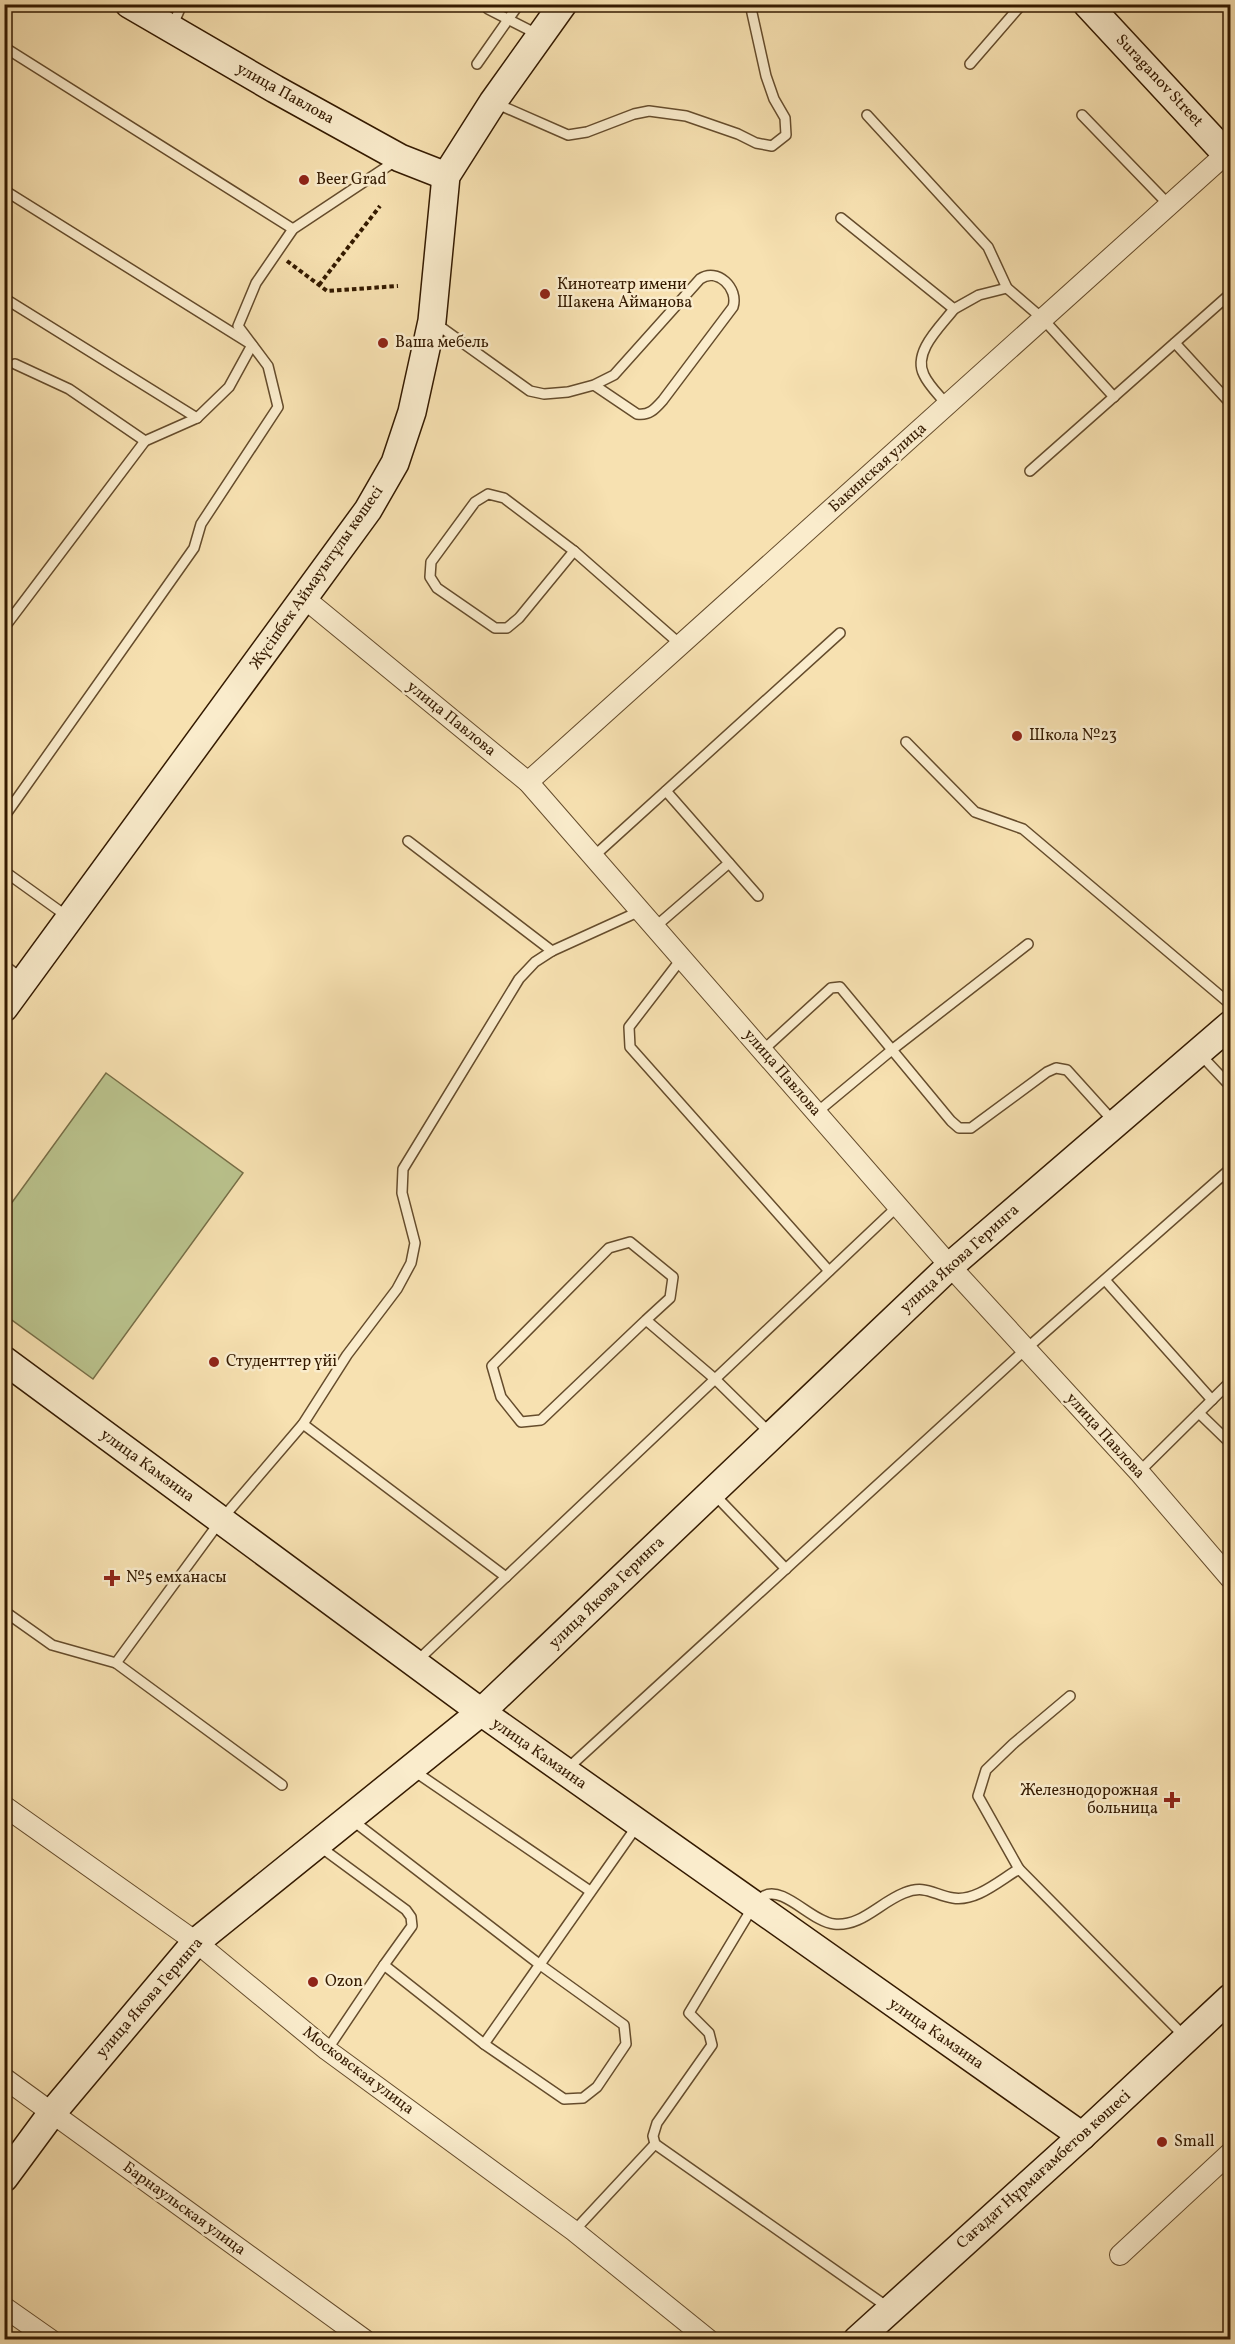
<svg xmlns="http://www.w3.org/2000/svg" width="1235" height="2344" font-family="Vollkorn,serif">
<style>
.green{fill:#bac38d;stroke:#776e46;stroke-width:1.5}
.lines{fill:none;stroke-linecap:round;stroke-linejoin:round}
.lane-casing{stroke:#654c2c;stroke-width:12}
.street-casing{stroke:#654c2c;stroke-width:22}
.secondary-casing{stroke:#341a00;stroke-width:30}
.path{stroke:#341a00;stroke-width:4;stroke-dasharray:4.5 3;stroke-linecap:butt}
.lane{stroke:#faeccc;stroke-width:9}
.street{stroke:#faeccc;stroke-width:20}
.secondary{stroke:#faeccc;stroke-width:27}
.poi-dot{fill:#8f2418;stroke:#faeccc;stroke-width:2}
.labels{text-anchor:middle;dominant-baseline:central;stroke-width:5;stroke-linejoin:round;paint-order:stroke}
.street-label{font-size:16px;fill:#341a00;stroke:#faeccc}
.poi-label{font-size:16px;fill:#341a00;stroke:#faeccc;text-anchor:start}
</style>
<rect width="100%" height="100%" fill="#f7e1b1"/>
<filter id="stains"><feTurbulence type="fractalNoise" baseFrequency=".00333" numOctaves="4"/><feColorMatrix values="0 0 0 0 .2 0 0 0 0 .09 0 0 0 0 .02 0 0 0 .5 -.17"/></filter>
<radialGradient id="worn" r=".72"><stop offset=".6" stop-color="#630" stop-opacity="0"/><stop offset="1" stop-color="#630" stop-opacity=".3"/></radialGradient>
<polygon class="green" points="106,1073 243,1173 93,1379 5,1315 5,1212"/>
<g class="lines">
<g class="lane-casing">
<g id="lane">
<polyline points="488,9 539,35"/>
<polyline points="172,27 182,4"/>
<polyline points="4,47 293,229"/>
<polyline points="477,64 519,4"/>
<polyline points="970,64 1022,4"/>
<polyline points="495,103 568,135 587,132 634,114 649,111 686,116 738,134 756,143 772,146 786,135 785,118 774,99 766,76 750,4"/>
<polyline points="867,115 988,247 1007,288 1043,319 1114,397"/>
<polyline points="1082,115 1169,205"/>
<polyline points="4,190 252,345 229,387 197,418 145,441 4,628"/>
<polyline points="841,218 954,309 979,295 1007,288"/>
<polyline points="4,298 197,418"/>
<path d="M435,323L530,391L544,394L568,392L594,385L614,375L700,279C717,267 739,288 733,307L663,400C655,409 649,416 637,414L594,385"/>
<polyline points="1175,343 1230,403"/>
<polyline points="15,364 69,389 145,441"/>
<path d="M947,405C940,396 929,386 924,375C912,352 941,326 954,309"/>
<polyline points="1030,471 1230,294"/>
<polygon points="488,494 504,498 574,551 519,618 507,628 495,628 437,588 430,577 431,562 475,502"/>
<polyline points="574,551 681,645"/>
<polyline points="906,742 975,812 1023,829 1230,1004"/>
<polyline points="666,791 758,896"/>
<polyline points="4,817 194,548 201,524 278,407 268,366 238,326 256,283 293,229 397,160"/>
<polyline points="408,841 552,951"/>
<polyline points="593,857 840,633"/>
<polyline points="4,871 68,917"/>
<polyline points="655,927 729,863"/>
<polyline points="682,958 629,1027 630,1047 829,1271"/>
<polyline points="4,965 23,979"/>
<polyline points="762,1051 831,988 840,987 951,1121 959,1128 971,1128 1047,1072 1056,1068 1067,1070 1114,1122"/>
<polyline points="1199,1053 1230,1086"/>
<polyline points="816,1113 893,1049 1028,944"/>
<polyline points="1105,1280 1212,1400"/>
<polyline points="646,1320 541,1420 521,1422 501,1397 492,1366 609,1248 630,1242 673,1277 670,1298 646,1320 715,1379 770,1433"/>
<polyline points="1199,1413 1230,1443"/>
<polyline points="303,1424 506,1577"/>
<polyline points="1139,1472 1230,1382"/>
<polyline points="713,1493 786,1569"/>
<polyline points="4,1611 52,1645 116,1663"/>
<polyline points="416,1662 898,1206"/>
<polyline points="567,1769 1026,1349 1230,1169"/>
<polyline points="414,1771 590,1891"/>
<polyline points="282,1785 116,1663 221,1520 303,1424 347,1355 397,1289 411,1263 415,1243 402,1193 403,1169 519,979 535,962 552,951 640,911"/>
<polyline points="352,1820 539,1964 624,2025 626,2044 597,2087 583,2098 564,2099 484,2044"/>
<polyline points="319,1846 406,1910 411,1917 412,1926 384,1965"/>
<polyline points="1019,1869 978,1796 986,1770 1013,1744 1070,1696"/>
<polyline points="327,2050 384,1965 484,2044 637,1826"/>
<path d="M655,2144L653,2136L657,2123L712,2045L709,2033L689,2013L754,1905C757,1903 761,1898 764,1896C783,1885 812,1922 834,1924C861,1927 879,1903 904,1893C925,1884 934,1895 953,1898C976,1902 1000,1880 1019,1869L1186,2038"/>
<polyline points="574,2231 655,2144 889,2308"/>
</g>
</g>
<g class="street-casing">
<g id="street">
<polyline points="304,598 528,782 950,1266 1139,1472 1230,1578"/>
<polyline points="528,782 1227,153"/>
<polyline points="4,1806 196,1942 327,2050 574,2231 709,2340"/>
<polyline points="4,2078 365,2340"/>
<polyline points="1120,2255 1230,2153"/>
<polyline points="4,2307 51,2340"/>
</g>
</g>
<g class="secondary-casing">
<g id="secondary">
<polyline points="129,4 275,89 400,158 446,176"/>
<polyline points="1087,4 1230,158"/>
<polyline points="4,1008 368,510 395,463 412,412 432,321 446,176 493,102 563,4"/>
<polyline points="4,1360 481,1712 1082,2136"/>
<polyline points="4,2178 52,2113 196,1942 481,1712 950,1266 1230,1025"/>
<polyline points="857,2340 1082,2136 1230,1998"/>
</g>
</g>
<g class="path">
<polyline points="287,261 327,291 398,286"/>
<polyline points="319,285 380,206"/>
</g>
<use href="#lane" class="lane"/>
<use href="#street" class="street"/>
<use href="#secondary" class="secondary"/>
</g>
<g class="poi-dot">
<circle cx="304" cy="180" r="6"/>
<circle cx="545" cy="294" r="6"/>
<circle cx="383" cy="343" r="6"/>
<circle cx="1017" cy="736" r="6"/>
<circle cx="214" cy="1362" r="6"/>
<path d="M109 1569h6v6h6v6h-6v6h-6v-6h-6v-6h6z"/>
<path d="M1169 1791h6v6h6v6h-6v6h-6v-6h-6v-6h6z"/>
<circle cx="313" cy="1982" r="6"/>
<circle cx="1162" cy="2142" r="6"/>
</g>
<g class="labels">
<g class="street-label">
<text transform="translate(1159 81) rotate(47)">Suraganov Street</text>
<text transform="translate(285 94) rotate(29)">улица Павлова</text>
<text transform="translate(878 468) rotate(-42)">Бакинская улица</text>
<text transform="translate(317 578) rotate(-55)">Жүсіпбек Аймауытұлы көшесі</text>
<text transform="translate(451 719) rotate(39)">улица Павлова</text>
<text transform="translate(782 1073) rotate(49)">улица Павлова</text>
<text transform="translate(960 1259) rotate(-42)">улица Якова Геринга</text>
<text transform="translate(1105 1436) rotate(48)">улица Павлова</text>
<text transform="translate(147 1466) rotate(36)">улица Камзина</text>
<text transform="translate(607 1593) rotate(-44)">улица Якова Геринга</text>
<text transform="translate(539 1754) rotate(35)">улица Камзина</text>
<text transform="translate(150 1998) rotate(-49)">улица Якова Геринга</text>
<text transform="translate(936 2034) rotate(35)">улица Камзина</text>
<text transform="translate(358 2071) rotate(37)">Московская улица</text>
<text transform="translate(1044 2170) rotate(-42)">Сағадат Нұрмағамбетов көшесі</text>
<text transform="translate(184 2209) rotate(36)">Барнаульская улица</text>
</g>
<g class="poi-label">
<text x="316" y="180">Beer Grad</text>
<text x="557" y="285">Кинотеатр имени<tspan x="557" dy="18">Шакена Айманова</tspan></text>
<text x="395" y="343">Ваша мебель</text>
<text x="1029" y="736">Школа №23</text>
<text x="226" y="1362">Студенттер үйі</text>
<text x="126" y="1578">№5 емханасы</text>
<text x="1158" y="1791" text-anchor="end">Железнодорожная<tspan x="1158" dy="18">больница</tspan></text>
<text x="325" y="1982">Ozon</text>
<text x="1174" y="2142">Small</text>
</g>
</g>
<rect width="1235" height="2344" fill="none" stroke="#f7e1b1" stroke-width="24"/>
<rect x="6" y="6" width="1223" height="2332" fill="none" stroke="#341a00" stroke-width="3"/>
<rect x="12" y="12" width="1211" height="2320" fill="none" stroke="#341a00" stroke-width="1.5"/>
<rect width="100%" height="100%" filter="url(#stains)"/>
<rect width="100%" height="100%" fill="url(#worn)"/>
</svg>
